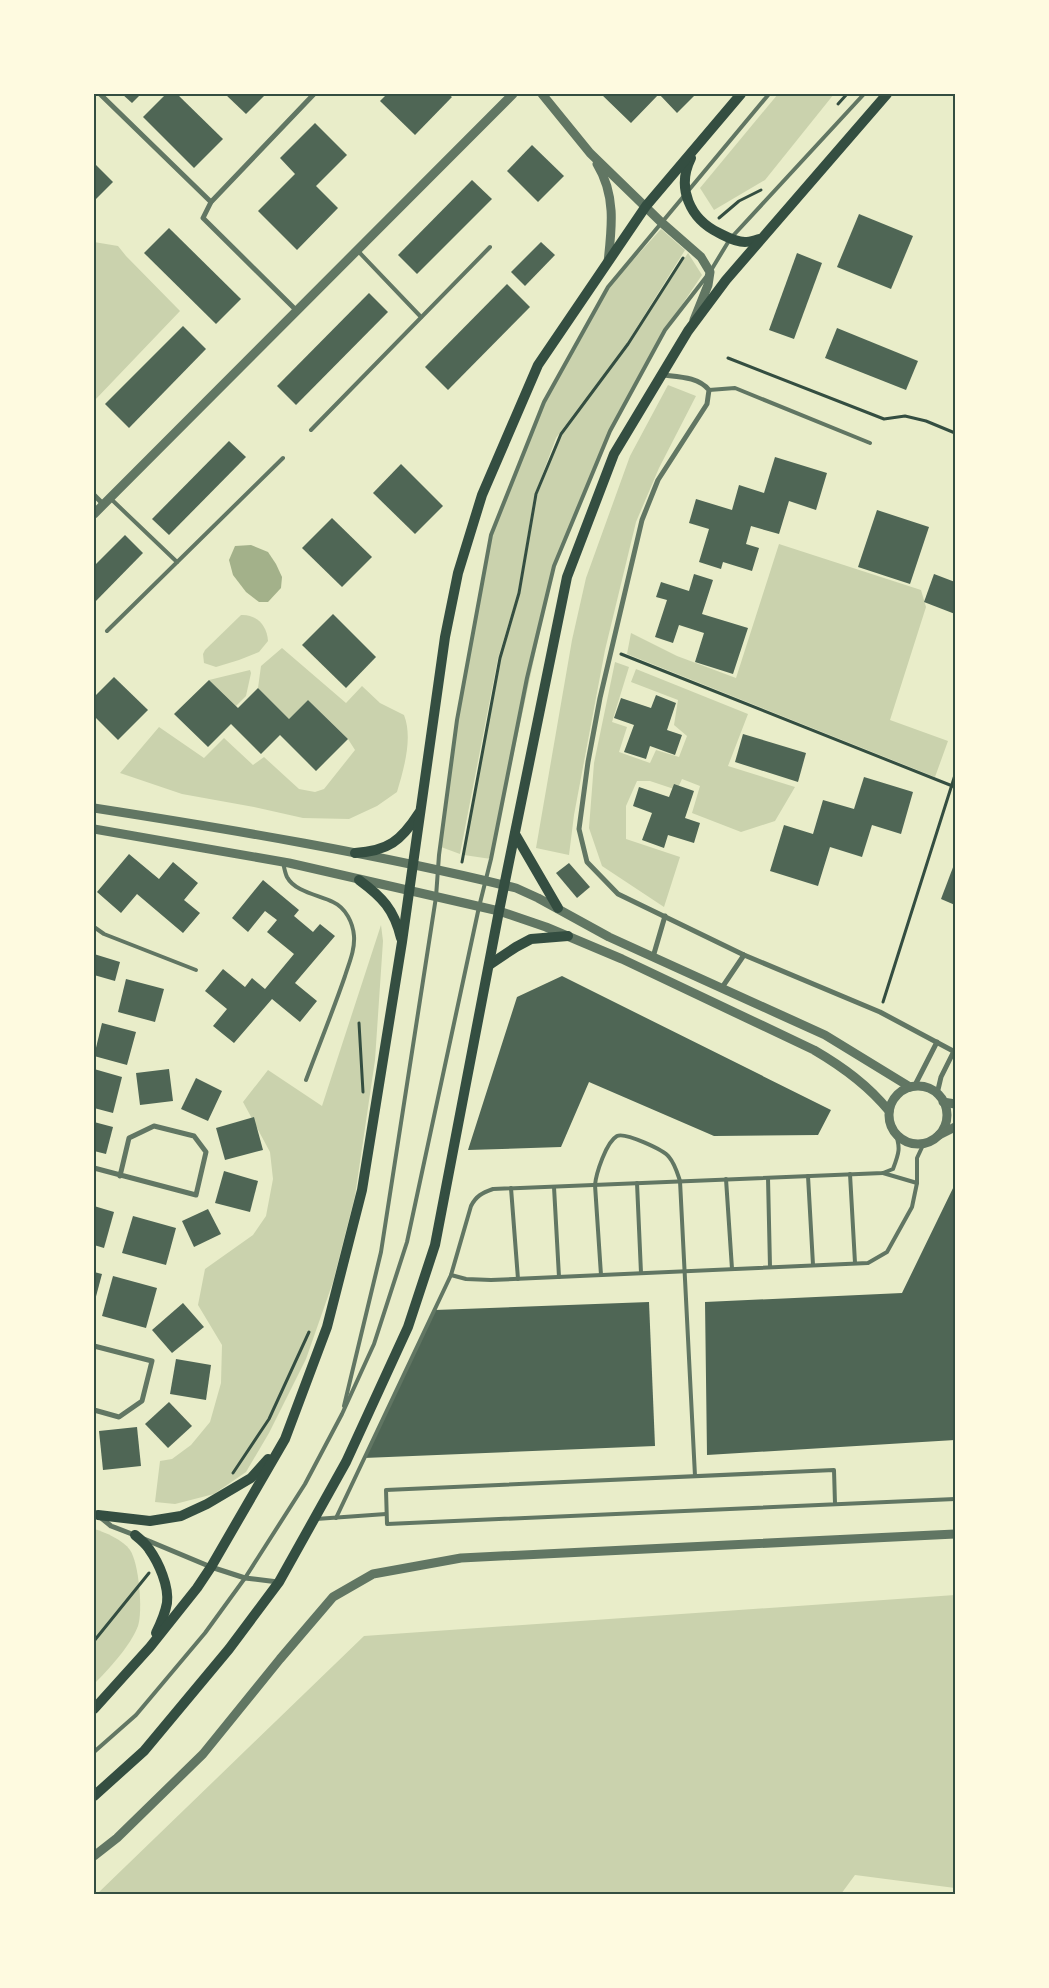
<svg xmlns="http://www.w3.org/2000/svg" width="1049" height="1988" font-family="Signika,sans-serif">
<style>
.green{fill:#cad2ad}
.water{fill:#a3b18a}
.building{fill:#4f6655}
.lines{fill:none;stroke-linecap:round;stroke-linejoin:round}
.path{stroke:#344e41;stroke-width:3}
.service{stroke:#617663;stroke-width:4}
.minor{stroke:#617663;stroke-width:5}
.tertiary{stroke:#617663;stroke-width:9}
.secondary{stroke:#344e41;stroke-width:10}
.neatline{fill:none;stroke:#344e41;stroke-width:2}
</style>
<rect width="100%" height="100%" fill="#e9edc9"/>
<g class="green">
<polygon points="778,94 834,94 765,180 714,210 700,188"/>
<polygon points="661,229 685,250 627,343 628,345 688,253 702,275 665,330 610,431 554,566 491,859 464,855 501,658 520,593 536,498 560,437 585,399 556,438 534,497 518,593 498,658 460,854 441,847 457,715 491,535 544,402 607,289"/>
<polygon points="94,242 118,246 126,256 180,311 94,401"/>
<polygon points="668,385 696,396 659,468 636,522 605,650 574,815 569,855 536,848 572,640 586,578 630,456"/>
<polygon points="779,544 921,590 926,607 890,720 948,741 935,777 627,654 631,633 677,656 736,678"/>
<path d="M241,615C256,614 267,625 268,641L259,652L239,660L216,667L204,663L203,654L205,650Z"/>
<path d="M282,648L346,703L362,686L380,703L404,715C413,738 404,768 397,792L377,806L349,819L303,818L254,807L182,794L120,773L159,727L204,758L224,738L253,765L264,757L299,789L315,792L324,789L355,750L348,739L308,700L289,719L258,688L261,666Z"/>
<polygon points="615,662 629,667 612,722 627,727 619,752 650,763 656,750 679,757 687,736 674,725 678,700 631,682 636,669 748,714 728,766 795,787 775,821 741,832 692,813 700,786 682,779 677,790 650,781 637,781 626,806 626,839 680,857 664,907 602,866 589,828 594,763"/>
<polygon points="250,670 251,673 246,696 236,706 209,680"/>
<polygon points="381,925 383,941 375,1060 355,1196 333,1282 306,1359 269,1433 246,1472 214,1494 175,1504 155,1502 160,1461 172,1459 191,1445 210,1422 221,1383 222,1345 198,1305 205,1269 253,1235 266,1216 273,1179 270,1152 243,1102 268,1070 322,1106"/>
<path d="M94,1529C105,1532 123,1540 130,1550C139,1563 143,1611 138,1626C131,1645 109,1669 94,1684Z"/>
<polygon points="955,1595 955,1888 855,1875 841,1894 97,1894 364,1636"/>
</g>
<polygon class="water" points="251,545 268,552 276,564 282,577 281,588 268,602 259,602 246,592 233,575 229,560 235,546"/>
<g class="building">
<polygon points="122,94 141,94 132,103"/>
<polygon points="166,94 177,94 223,139 194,168 143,117"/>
<polygon points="225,94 266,94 246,114"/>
<polygon points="387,94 448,94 452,97 415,135 380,101"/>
<polygon points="601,94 696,94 677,113 659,94 631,123"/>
<polygon points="315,123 347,155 316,186 338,208 297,250 258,211 295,174 280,158"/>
<polygon points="532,145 564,176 538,202 507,171"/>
<polygon points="94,163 113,182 94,201"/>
<polygon points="472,180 492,199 417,274 398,255"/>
<polygon points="859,214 913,236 891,289 837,267"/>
<polygon points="169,228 241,299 216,324 144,253"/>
<polygon points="541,242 555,255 525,286 511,272"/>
<polygon points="797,253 822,263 794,339 769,330"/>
<polygon points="507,284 530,307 448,390 425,367"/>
<polygon points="369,293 388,312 296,405 277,386"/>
<polygon points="183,326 206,349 129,428 105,404"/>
<polygon points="837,328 918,361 906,390 825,358"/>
<polygon points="229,441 246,457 169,535 152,519"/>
<polygon points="775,457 827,473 816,510 789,501 779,534 751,526 746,544 759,548 752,571 723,562 721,569 699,562 709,529 689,523 696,499 732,510 739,485 764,493"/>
<polygon points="401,464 443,506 415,534 373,493"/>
<polygon points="877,510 929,527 910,584 858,567"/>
<polygon points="332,518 372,557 342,587 302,548"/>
<polygon points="125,535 143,553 94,603 94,566"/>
<polygon points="694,574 713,580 702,614 748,628 733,674 695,662 704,633 679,625 673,643 655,637 667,600 656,597 661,582 689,591"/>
<polygon points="934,574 955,582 955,614 924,602"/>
<polygon points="333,614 376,657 346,688 302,645"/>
<polygon points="114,677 148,710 118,740 94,716 94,697"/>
<polygon points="209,680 238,708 258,688 289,719 308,700 348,739 316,771 280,735 261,754 231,724 208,747 174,714"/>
<polygon points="656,695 676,703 667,730 682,735 675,755 650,746 646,759 624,752 634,725 614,718 621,698 651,708"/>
<polygon points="743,734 806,753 798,782 735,762"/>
<polygon points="864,777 913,792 901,834 872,825 862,857 830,847 818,886 770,871 784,825 813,834 823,800 854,809"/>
<polygon points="674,784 694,791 685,818 700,823 694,843 668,835 664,848 642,840 652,813 633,806 639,787 669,797"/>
<polygon points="129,854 159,879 173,862 198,883 184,900 200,913 183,933 137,894 121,913 97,892"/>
<polygon points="955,862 955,905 941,899"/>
<polygon points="569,863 590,887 577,898 556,873"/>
<polygon points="263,880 299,910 294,916 313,932 320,924 335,936 295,983 317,1001 300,1022 272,999 234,1043 213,1026 227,1009 205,991 223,969 245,987 252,978 265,989 294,954 267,932 277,920 265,911 248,932 232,918"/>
<polygon points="94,954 120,962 115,981 94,975"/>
<polygon points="562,976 831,1110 818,1135 714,1136 589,1082 561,1147 468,1150 517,997"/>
<polygon points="126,979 164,989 155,1022 118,1012"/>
<polygon points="102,1023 136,1032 127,1065 94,1056"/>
<polygon points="94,1069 122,1077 113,1113 94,1108"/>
<polygon points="169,1069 173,1101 140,1105 136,1073"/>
<polygon points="196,1078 222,1091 208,1121 181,1109"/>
<polygon points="254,1117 263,1150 225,1160 216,1128"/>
<polygon points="94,1122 113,1127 106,1154 94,1151"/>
<polygon points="224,1171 258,1181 250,1212 215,1203"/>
<polygon points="955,1184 955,1440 707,1455 705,1302 902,1293"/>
<polygon points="94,1206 114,1212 104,1248 94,1245"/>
<polygon points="208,1209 221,1234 194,1247 182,1221"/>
<polygon points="133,1216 176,1228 166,1265 122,1253"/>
<polygon points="94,1272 102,1274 94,1304"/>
<polygon points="113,1276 157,1288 146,1328 102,1316"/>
<polygon points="649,1302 655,1446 364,1458 435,1310"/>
<polygon points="183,1303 204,1327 172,1353 152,1330"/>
<polygon points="176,1359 211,1365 206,1400 170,1394"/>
<polygon points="169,1402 192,1426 168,1448 145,1424"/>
<polygon points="137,1427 141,1466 103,1470 99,1431"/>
</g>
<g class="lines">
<g class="path">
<polyline points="838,104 847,94"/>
<polyline points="719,218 739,201 761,190"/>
<polyline points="728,358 884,419 905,416 926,421 955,433"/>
<polyline points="621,654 955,787"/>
<polyline points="462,862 500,658 519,593 536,494 561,434 628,344 683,258"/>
<polyline points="883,1002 955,775"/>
<polyline points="359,1023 363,1092"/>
<polyline points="233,1473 269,1419 309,1332"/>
<polyline points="94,1641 149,1573"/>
</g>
<g class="service">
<polyline points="357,250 421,317"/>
<polyline points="709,390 735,388 870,443"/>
<polyline points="311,430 490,247"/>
<polyline points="110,498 177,562"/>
<polyline points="107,631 283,458"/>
<path d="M283,862C284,867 285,873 287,877C295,892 319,895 333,902C346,908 353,923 354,936C355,950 349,963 345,976C333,1011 319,1045 306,1080"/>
<polyline points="94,927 104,934 196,970"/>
<polyline points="883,1173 917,1183"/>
<polyline points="850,1174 855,1263"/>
<polyline points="808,1176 813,1265"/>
<polyline points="768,1178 770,1267"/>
<polyline points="726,1179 732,1269"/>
<polyline points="637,1183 641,1273"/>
<polyline points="554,1187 559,1277"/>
<polyline points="511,1188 518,1279"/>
<polyline points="451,1275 466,1279 491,1280 868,1263 887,1252 912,1207 917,1183 917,1158 924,1143"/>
<path d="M601,1275L595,1185C596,1174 606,1142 617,1136C625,1132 664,1150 669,1157C675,1164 677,1172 680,1181L695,1476"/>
<polyline points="344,1406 381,1252 436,897 439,855 457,720 491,535 544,402 608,287 769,94"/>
<polyline points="835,1504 834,1470 386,1490 387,1524 955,1499"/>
<path d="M336,1518L451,1275L471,1206C476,1196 482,1193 493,1189L883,1173L893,1169C899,1153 901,1148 895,1132"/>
<polyline points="316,1519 386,1514"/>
<polyline points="94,1752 136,1715 205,1633 245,1578 305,1484 342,1414 374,1344 407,1242 479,907 491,859 527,678 554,566 610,431 665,330 710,272 730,239 864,94"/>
</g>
<g class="minor">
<polyline points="100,94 211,202"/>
<polyline points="297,311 203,218 211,202 314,94"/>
<path d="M663,375C680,377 698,377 709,390L707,404L658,480L642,520L600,698L588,762L579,829L587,862L618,894L744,955L880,1012L955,1052"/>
<polyline points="94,495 103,504"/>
<polyline points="653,957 665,916"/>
<polyline points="721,989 744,955"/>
<polyline points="914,1087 937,1042"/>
<polyline points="937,1094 941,1077 954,1051"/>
<polyline points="94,1168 196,1195 206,1152 194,1136 154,1126 129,1138 120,1176"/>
<polyline points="94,1346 152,1361 142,1401 119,1417 94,1410"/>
<polyline points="100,1517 111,1526 137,1536"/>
<polyline points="144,1539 211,1567 245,1578 278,1582"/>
</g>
<g class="tertiary">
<polyline points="542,94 590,153 661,222 701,257 710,272 708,285 694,320"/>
<path d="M597,164C616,195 612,227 608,262"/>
<polyline points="94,514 513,94"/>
<path d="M94,808C235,830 377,854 516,888L538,898L609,937L825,1035L910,1087"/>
<path d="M94,829L289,863L499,911L546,927L622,959L814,1050C843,1067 868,1085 889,1111"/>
<circle cx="918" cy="1115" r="29"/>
<polyline points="943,1102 955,1104"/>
<polyline points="939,1135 955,1127"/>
<polyline points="94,1856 117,1838 203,1754 280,1659 333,1597 373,1574 461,1558 955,1534"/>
</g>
<g class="secondary">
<path d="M691,158C676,188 690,219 719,233C727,237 735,242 745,242C750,242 755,240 760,239"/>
<polyline points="515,834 558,908"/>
<path d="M355,853C388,851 401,841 419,813"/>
<path d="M359,880C382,897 394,909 401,938"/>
<polyline points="489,965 516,947 531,939 568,936"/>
<polyline points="98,1515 150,1521 181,1516 207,1504 251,1478 268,1459"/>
<path d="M135,1535C140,1539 146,1544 149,1549C159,1563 169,1586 167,1603C165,1614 161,1623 156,1633"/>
<polyline points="94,1709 150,1647 197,1588 211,1567 285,1439 327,1327 362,1190 402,942 445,637 458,573 482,495 538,365 646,206 741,94"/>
<polyline points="94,1796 144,1751 229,1649 279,1582 346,1462 408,1327 435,1245 499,911 567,577 614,454 688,331 726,280 887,94"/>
</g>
</g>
<rect width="1049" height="1988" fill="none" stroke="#fefae0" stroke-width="190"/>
<rect x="95" y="95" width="859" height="1798" class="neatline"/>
</svg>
